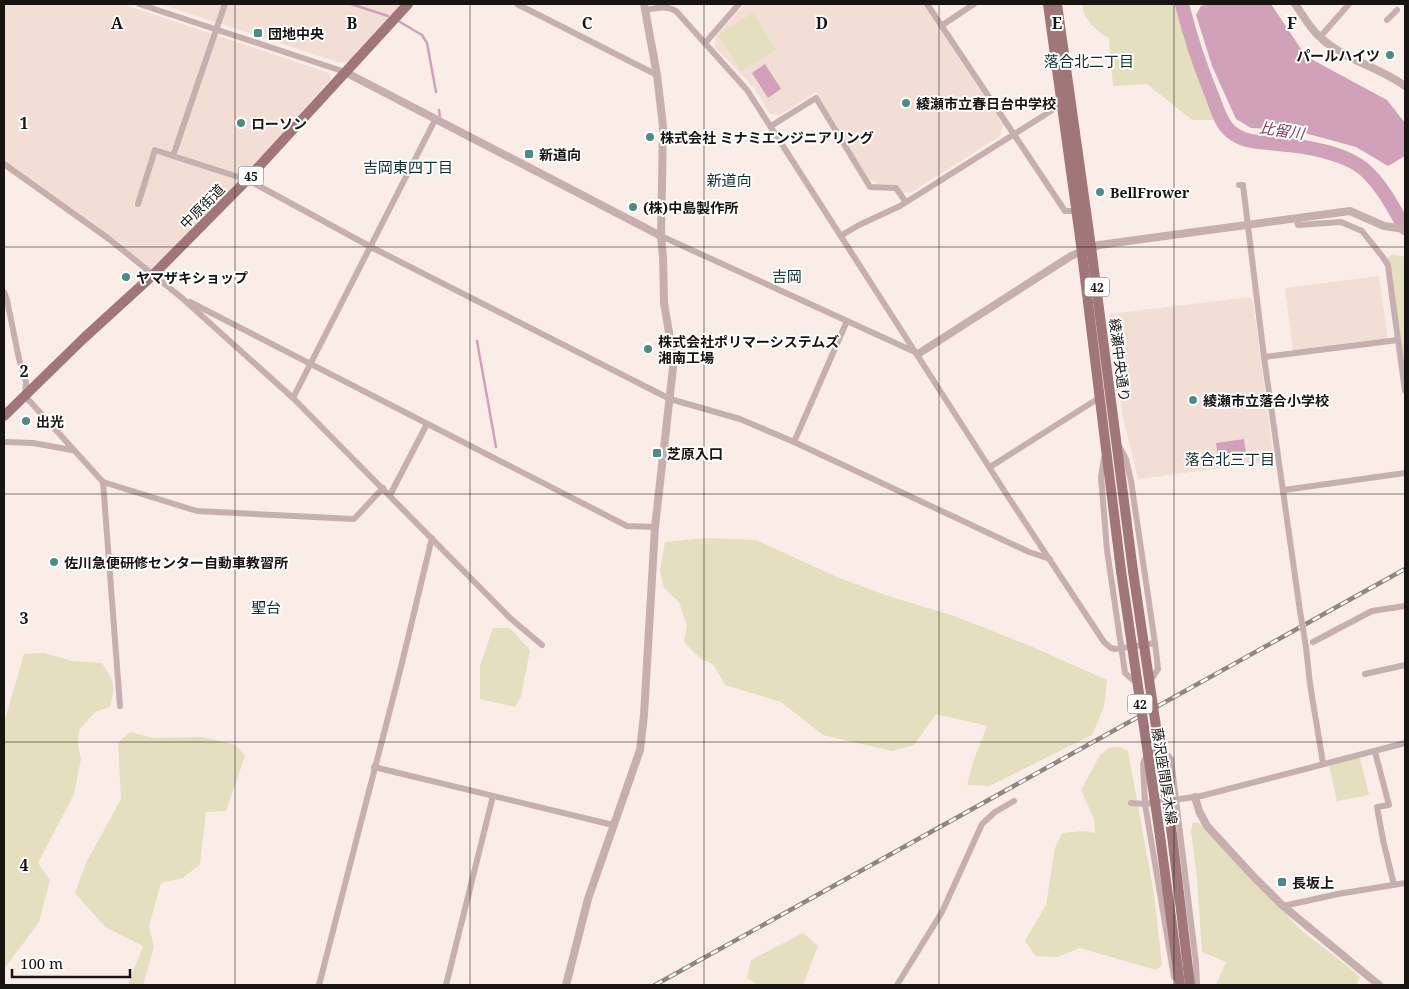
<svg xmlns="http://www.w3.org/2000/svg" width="1409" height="989" font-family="'Noto Serif','Noto Sans JP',serif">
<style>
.built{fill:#f2ded5}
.green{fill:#e4dfbe}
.water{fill:#d0a1b8}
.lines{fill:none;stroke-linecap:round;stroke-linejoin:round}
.stream{stroke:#d0a1b8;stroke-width:2.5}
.river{stroke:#d0a1b8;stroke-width:14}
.minor{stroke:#c7aeaf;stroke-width:6}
.tertiary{stroke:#c7aeaf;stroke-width:8}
.primary{stroke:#a17678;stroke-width:10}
.rail-casing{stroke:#8f8682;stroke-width:4.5}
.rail{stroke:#fff;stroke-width:2.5;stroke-dasharray:8;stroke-linecap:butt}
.minor-bridge{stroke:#c7aeaf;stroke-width:6}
.primary-bridge{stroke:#a17678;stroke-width:10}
.grid{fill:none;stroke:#181412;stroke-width:1;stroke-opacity:0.55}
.poi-dot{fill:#488e85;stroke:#fff;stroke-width:2}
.labels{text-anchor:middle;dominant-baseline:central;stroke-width:4;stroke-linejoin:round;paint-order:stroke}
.shield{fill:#fff;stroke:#5d5a59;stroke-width:1}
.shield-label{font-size:12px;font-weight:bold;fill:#181412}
.poi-label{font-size:14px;font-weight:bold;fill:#181412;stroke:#fff;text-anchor:start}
.street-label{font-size:14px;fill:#181412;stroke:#fff}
.neighbourhood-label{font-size:15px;fill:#0d302c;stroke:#fff}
.water-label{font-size:15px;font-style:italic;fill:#7a3e5e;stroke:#fff}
.grid-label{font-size:16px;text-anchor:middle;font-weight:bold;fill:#181412;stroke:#fff;stroke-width:4;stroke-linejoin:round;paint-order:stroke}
</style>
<rect width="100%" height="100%" fill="#faede8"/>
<g class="built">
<polygon points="4,4 122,4 329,73 331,78 240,182 152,270 4,163"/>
<polygon points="160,4 401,4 349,61 338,62"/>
<polygon points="745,4 923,4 1003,125 1000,136 910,193 901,192 897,185 879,184 869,179 816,92 780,115 770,114 754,88 715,47 716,36"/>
<polygon points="1379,276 1388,339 1293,352 1285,288"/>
<polygon points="1250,297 1253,301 1274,461 1138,479 1123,418 1109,320 1110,314"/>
</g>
<g class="green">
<path d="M1082,4H1176L1214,120H1192L1147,84L1113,86L1109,38C1095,31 1083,18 1082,4Z"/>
<polygon points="753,13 776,50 741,71 718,35"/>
<polygon points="1392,254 1405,257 1405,372 1385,260"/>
<polygon points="705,538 756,540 837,577 888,596 954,616 1028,645 1107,680 1104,707 1092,735 989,786 967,785 973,762 987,726 936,714 914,745 892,751 823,735 781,702 725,685 713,664 701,659 684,642 687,626 679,602 664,588 660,571 665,542"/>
<polygon points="493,628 510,628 530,650 521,697 515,707 480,699 480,666"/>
<path d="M44,653L73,661L102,663C114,682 116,684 110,707L95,712L79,730L78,744L81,759L74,794L38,863L50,880L39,922L4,969V723L24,654Z"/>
<polygon points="130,732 154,738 202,737 236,745 245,756 226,811 206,812 200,864 183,878 161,883 149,926 154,947 143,985 128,985 143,946 105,927 75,893 87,861 121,799 118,743"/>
<polygon points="1119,747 1128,751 1154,894 1162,965 1156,970 1080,948 1057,957 1036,956 1025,941 1046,905 1055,848 1062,833 1084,831 1095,833 1094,819 1081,790 1100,755 1109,748"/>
<polygon points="1360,758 1369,795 1337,801 1329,765"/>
<polygon points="1193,822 1199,823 1302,931 1350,968 1360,977 1356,985 1216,985 1226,962 1202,952 1197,879 1191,831"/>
<polygon points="803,933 818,946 803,985 758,985 747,978 751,960"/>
</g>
<g class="water">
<polygon points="1211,4 1271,4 1303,52 1311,59 1387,100 1405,123 1405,156 1388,166 1356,147 1301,132 1275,129 1251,128 1236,119 1212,66 1196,15 1201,6"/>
<polygon points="765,64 781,89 768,98 752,73"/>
<polygon points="1244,439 1246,453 1218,456 1216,443"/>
</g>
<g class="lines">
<g class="stream">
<polyline points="351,4 388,16"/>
<polyline points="400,22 422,35 427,43 436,92"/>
<polyline points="439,110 440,117"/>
<polyline points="477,341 496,447"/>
</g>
<path class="river" d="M1182,4C1190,36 1200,67 1213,98C1217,109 1221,123 1230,131C1244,143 1260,142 1277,144C1305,146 1350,153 1369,174C1384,189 1394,209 1405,228"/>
<g class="minor">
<polyline points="139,4 345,72"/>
<polyline points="225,4 173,156 248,180 371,247 670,399 740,419 794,442 1029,552 1050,559"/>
<polyline points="517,4 657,75"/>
<polyline points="927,4 1065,211 1076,211"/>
<path d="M645,10C657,8 666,5 676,11L747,90L1007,495L1104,642L1111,648L1115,649L1155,643L1131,481L1126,459L1119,446"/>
<polyline points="1387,20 1397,10"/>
<polyline points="941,26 974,4"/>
<polyline points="1320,37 1349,4"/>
<polyline points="705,43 739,4"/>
<polyline points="771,126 816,98 870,187 896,188 905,201"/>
<polyline points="4,164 109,239 182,298 293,398 510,618 542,645"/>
<polyline points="1239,185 1243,185 1264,357 1300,611"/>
<polyline points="138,204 155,150 173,156"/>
<polyline points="1297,218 1298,225 1341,222 1362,231 1382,256 1388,265 1390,281 1405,391"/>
<polyline points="842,235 859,225 900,206 1062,104"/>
<polyline points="661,236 915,352"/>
<polyline points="4,292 7,300 19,359 26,382 25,396 103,482 197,511 354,519 383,488"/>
<polyline points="190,302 627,526 655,527"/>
<polyline points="1264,357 1398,340"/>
<polyline points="293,398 435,120"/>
<polyline points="4,442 33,443 72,450"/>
<polyline points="794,442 847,321"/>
<polyline points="1104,458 1101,477 1107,550 1125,673 1133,680 1138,680"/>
<polyline points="990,467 1099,398"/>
<polyline points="103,482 120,706"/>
<polyline points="1284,490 1405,473"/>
<polyline points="390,495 427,424"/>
<polyline points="1313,642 1372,611 1405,606"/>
<polyline points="1306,647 1310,684 1323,763"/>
<polyline points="1365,674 1405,665"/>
<polyline points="1148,678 1152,678 1158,669 1155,643"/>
<polyline points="1375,752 1389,805 1377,807 1383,840 1394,885"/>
<polyline points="374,767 613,825"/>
<polyline points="1131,803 1145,804 1201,796 1405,743"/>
<polyline points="1283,906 1338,894 1405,883"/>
<path d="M1174,977L1145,804L1143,764C1146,753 1153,751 1164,751L1171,759L1196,963L1197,985"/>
<polyline points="319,985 400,671 432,538"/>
<polyline points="446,985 493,796"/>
<polyline points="897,985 942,912 982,824 995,812 1014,801"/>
</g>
<g class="tertiary">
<path d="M1295,4C1303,15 1310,29 1321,38C1345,60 1379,67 1405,86"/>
<polyline points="345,72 661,236"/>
<polyline points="918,354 1071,256 1099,245 1350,211 1384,226 1405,229"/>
<polyline points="1195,797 1199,811 1207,826 1253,876 1283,906 1379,985"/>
<polyline points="566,985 588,899 640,750 644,715 655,527 673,368 672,350 664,303 663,257 661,236 663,126 657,75 644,4"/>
</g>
<g class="primary">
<polyline points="1048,4 1080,237 1121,571"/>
<polyline points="1057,4 1091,247 1133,571"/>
<polyline points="4,416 84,338 153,275 241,186 408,4"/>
<polyline points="1172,835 1190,985"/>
<polyline points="1160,836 1180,985"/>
</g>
<g class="rail-casing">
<polyline id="rail" points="655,985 1405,569"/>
</g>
<use href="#rail" class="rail"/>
<polyline class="minor-bridge" points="1300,611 1306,647"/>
<g class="primary-bridge">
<polyline points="1121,571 1160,836"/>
<polyline points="1133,571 1172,835"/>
</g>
</g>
<path class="grid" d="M235,4V985M470,4V985M704,4V985M939,4V985M1174,4V985M4,247H1405M4,494H1405M4,742H1405"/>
<g class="poi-dot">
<rect x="253" y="28" width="10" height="10" rx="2.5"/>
<circle cx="1390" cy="55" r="5"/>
<circle cx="906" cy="103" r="5"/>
<circle cx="241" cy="123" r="5"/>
<circle cx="650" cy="137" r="5"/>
<rect x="524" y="149" width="10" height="10" rx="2.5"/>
<circle cx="1100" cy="192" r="5"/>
<circle cx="633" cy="207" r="5"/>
<circle cx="126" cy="277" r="5"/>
<circle cx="648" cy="349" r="5"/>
<circle cx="1193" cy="400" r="5"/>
<circle cx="26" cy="421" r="5"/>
<rect x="652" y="448" width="10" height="10" rx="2.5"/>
<circle cx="54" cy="562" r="5"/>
<rect x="1277" y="877" width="10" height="10" rx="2.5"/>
</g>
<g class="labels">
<g class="shield">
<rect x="238.5" y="166.5" width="25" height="19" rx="4"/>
<rect x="1084.5" y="277.5" width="25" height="19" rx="4"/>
<rect x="1127.5" y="694.5" width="25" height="19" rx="4"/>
</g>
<g class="shield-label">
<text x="251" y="176">45</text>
<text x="1097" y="287">42</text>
<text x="1140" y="704">42</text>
</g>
<g class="poi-label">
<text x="268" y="33">団地中央</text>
<text x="1380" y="55" text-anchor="end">パールハイツ</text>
<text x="916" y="103">綾瀬市立春日台中学校</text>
<text x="251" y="123">ローソン</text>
<text x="660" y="137">株式会社 ミナミエンジニアリング</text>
<text x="539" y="154">新道向</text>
<text x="1110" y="192">BellFrower</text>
<text x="643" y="207">(株)中島製作所</text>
<text x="136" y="277">ヤマザキショップ</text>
<text x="658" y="341">株式会社ポリマーシステムズ<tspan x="658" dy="16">湘南工場</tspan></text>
<text x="1203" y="400">綾瀬市立落合小学校</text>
<text x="36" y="421">出光</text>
<text x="667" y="453">芝原入口</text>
<text x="64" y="562">佐川急便研修センター自動車教習所</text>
<text x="1292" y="882">長坂上</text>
</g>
<g class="street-label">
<text transform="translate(202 206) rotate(-45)">中原街道</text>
<text transform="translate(1120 360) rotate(83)">綾瀬中央通り</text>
<text transform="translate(1165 776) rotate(81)">藤沢座間厚木線</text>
</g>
<g class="neighbourhood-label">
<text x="1089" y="61">落合北二丁目</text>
<text x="408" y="167">吉岡東四丁目</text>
<text x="729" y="180">新道向</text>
<text x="787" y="276">吉岡</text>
<text x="1230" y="459">落合北三丁目</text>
<text x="266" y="607">聖台</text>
</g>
<g class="water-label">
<text transform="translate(1282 130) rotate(8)">比留川</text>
</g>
</g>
<g class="grid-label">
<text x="117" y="29">A</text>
<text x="352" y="29">B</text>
<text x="587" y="29">C</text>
<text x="822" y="29">D</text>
<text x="1057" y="29">E</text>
<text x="1292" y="29">F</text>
<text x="24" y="129">1</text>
<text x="24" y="377">2</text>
<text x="24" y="624">3</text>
<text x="24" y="871">4</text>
</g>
<rect width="1409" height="989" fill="none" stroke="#181412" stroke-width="10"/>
<path d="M12 969v8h118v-8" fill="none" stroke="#181412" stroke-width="2.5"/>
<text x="20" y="969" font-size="15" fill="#181412" stroke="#ffffff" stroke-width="4" paint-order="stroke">100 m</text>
</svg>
